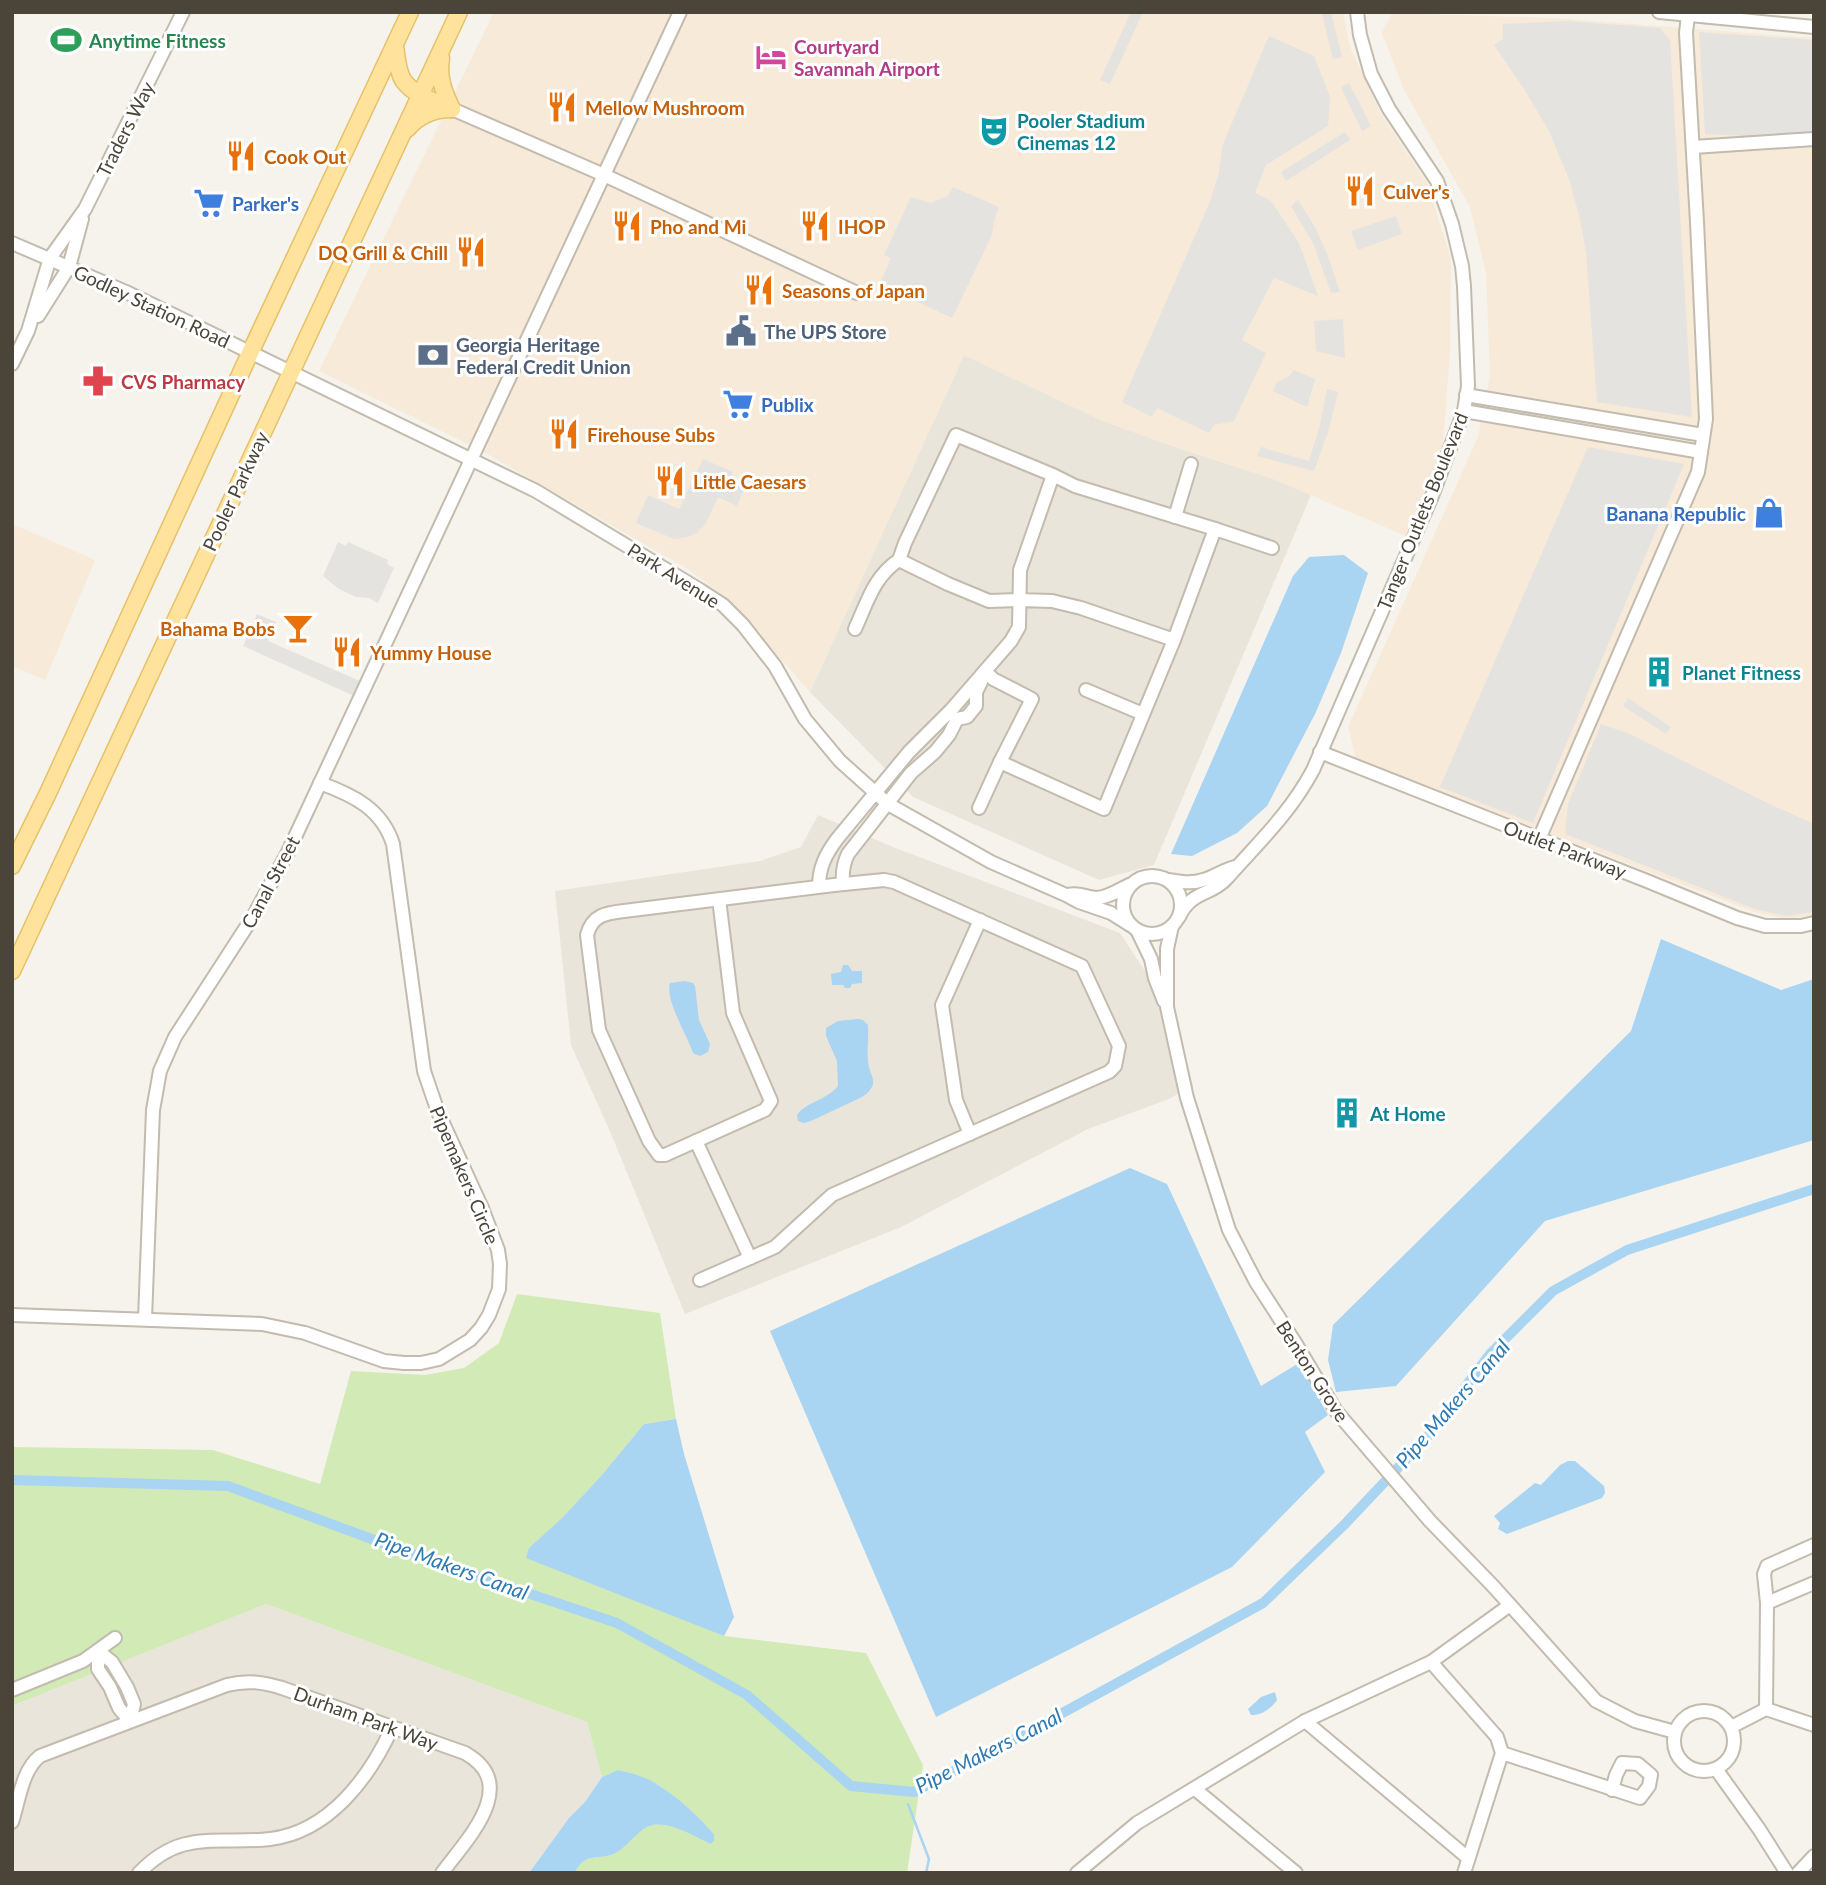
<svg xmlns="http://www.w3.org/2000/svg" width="1826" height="1885" font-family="Lato,sans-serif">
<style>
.residential{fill:#eae5da}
.commercial{fill:#f7ead8}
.green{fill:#d2eab5}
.parking{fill:#e5e3e0}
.water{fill:#a9d4f2}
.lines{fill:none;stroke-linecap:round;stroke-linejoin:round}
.stream{stroke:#a9d4f2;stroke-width:2.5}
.canal{stroke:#a9d4f2;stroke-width:10}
.minor-casing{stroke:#c2bbae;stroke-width:16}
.major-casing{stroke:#e6c16a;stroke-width:19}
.minor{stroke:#fff;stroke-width:12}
.major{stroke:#ffe39c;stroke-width:16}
.labels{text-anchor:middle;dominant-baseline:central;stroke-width:6;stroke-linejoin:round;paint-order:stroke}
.leisure-label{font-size:19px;font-weight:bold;fill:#27864d;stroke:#fff;text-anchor:start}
.hotel-label{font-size:19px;font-weight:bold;fill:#b23c85;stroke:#fff;text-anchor:start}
.food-label{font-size:19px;font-weight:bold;fill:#c56008;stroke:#fff;text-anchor:start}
.culture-label{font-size:19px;font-weight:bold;fill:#0d838f;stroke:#fff;text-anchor:start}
.street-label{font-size:19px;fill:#4b4439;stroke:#fff}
.shop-label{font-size:19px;font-weight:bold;fill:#366cbe;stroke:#fff;text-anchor:start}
.service-label{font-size:19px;font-weight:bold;fill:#4e5e75;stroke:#fff;text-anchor:start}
.health-label{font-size:19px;font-weight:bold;fill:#be3a42;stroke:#fff;text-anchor:start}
.water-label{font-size:21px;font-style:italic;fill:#2e7ab2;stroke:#fff}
</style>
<rect width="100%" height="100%" fill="#f6f3ec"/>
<g class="residential">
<polygon points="964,355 1103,421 1181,449 1271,478 1311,495 1154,865 1099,880 913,797 810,692"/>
<polygon points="818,815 893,847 1120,933 1152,982 1193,1085 1169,1099 1088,1129 901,1227 685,1314 612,1136 571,1045 555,891 760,861 801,847"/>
<polygon points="266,1604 587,1722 602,1777 585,1802 569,1818 529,1873 12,1873 12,1706"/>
</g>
<g class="commercial">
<polygon points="494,12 1343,12 1350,47 1381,114 1427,183 1451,258 1450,351 1443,444 1406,536 1271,478 1181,449 1103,421 964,355 810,692 729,600 688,569 482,451 319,371"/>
<polygon points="1392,13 1554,18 1814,38 1814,915 1786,919 1754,912 1356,759 1348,727 1478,437 1490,375 1486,273 1470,207 1404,90 1382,33"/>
<polygon points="12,524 95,560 45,680 12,666"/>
</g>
<path class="green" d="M517,1294L660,1313L676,1419L644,1424L601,1476L563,1517L529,1548L724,1636L866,1653L923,1765L907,1873H575C584,1853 594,1860 611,1855C623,1851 631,1839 640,1831C660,1814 691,1834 711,1843L714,1834C697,1815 677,1796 655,1783C644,1777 630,1774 618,1770L602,1777L587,1722L266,1604L12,1706V1447L213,1450L320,1484L351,1371L425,1375L464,1368L499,1343Z"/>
<g class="parking">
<polygon points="1131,12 1143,12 1110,84 1100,80"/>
<polygon points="1331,12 1342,57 1333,59 1322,14"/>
<polygon points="1567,21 1660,28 1670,40 1692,417 1597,402 1586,252 1580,219 1569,179 1549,131 1524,89 1494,45 1503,39 1503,24"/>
<polygon points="1699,32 1814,40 1814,133 1763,137 1705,134"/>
<polygon points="1269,36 1314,56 1330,97 1328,126 1266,165 1255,193 1271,201 1299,243 1318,296 1274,278 1242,340 1266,353 1234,421 1214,425 1209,433 1157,408 1152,417 1122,402 1209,204 1218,176 1223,144"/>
<polygon points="1349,83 1371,126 1362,131 1341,87"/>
<polygon points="1345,132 1350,140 1286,181 1281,172"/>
<polygon points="953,187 999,207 995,217 992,235 952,318 880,284 891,258 884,255 911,197 931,203 948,196"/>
<polygon points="1298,200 1315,227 1328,256 1340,292 1331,293 1314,245 1291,206"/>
<polygon points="1396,216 1402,234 1358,250 1351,231"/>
<polygon points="1343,319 1345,358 1316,351 1314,321"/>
<polygon points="1294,370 1315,379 1307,407 1273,391 1276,383 1289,376"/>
<polygon points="1327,389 1338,392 1329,429 1314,471 1257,456 1261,447 1309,461 1320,425"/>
<polygon points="1588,447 1684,464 1533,823 1440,787"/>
<polygon points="703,459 733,472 731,478 746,484 737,506 718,497 705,525 697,533 688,537 674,539 636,523 648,495 679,509"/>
<polygon points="338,542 346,546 348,542 388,560 387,564 394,568 378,603 369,598 356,597 339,589 323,576"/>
<polygon points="257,614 276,622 268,641 360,681 354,696 243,646"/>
<polygon points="1628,698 1671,727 1666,734 1623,706"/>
<polygon points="1601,724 1630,734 1765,802 1814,824 1814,912 1786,916 1755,909 1565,834 1568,804"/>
</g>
<g class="water">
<polygon points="1344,555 1368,573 1341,653 1316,712 1267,806 1237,833 1192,856 1171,854 1293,576 1309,557"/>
<polygon points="1661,939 1781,990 1814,979 1814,1140 1545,1221 1396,1386 1336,1392 1328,1360 1333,1325 1631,1031"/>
<polygon points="843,965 848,965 852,971 862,971 862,983 852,984 850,988 845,988 843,985 832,985 831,974 841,972"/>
<path d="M685,981L693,983L695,986L699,1020L710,1044L708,1052L700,1056L693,1053C687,1034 665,1001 670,983Z"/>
<path d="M858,1019L863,1020L868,1025C869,1039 866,1054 869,1067C870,1073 874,1077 873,1084C871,1090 867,1094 862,1097L811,1121L804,1123L798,1121L797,1115C806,1102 827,1100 838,1086L837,1061L826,1036V1028L838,1021Z"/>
<polygon points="1130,1168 1167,1184 1261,1386 1299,1363 1328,1415 1305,1432 1325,1472 1232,1567 936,1717 770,1331"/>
<polygon points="676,1419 684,1454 734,1617 724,1636 526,1558 529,1548 563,1517 601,1476 644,1424"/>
<polygon points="1568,1461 1575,1461 1604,1486 1605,1493 1602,1498 1507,1534 1498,1529 1500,1523 1494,1516 1535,1483 1541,1485 1560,1465"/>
<path d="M1275,1692L1277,1700C1272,1708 1261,1716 1251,1715L1248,1709L1261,1697Z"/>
<path d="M618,1770C630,1773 644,1776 655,1783C677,1796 697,1815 714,1834V1840L711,1844C691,1835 660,1814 641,1831C631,1839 623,1851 611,1855C594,1860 584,1853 575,1873H529L569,1818L585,1802L602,1777Z"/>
</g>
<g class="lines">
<polyline class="stream" points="908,1804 929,1859 926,1873"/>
<polyline class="canal" points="12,1480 228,1486 426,1559 617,1623 747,1695 851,1786 914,1792 1015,1739 1263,1603 1344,1525 1429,1435 1490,1354 1553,1291 1627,1250 1814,1189"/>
<g class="minor-casing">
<g id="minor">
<polyline points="1659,12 1814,27"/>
<polyline points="452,109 604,175 857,293"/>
<polyline points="1693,147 1814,139"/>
<polyline points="12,243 126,292 536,491 700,590 723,605 743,625 775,666 805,719 840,761 888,804 991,862 1066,895 1079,902 1111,913 1130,925"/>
<polyline points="38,316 69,267 82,219"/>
<polyline points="12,364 28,331 50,258 85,209 183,12"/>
<polyline points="1466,395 1703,435"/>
<polyline points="1464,411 1701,452"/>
<polyline points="1175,517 1191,464"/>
<polyline points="1215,529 1272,548"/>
<path d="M855,629C867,603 874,576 899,560"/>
<polyline points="985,671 993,679 1032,699 1000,762 1104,809 1174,640"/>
<polyline points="1086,690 1143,714"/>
<polyline points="1320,752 1647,881 1737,918 1765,926 1801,926 1814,923"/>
<polyline points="979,808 1000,762"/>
<polyline points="1539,839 1698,472 1706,419 1697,222 1686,33 1688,15"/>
<circle cx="1152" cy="905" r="29"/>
<path d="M1168,880C1180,882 1192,884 1203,880C1214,877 1223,870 1235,867"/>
<path d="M843,884C842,873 843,864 848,854L911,773L935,752L949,735L957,719L967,717L976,706V692L981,682"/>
<path d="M819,886C819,867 826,854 837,839L909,752L952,709L1011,641L1019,627L1020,570L1053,475L956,435L905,543L899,560L948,584L989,601L1019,600L1052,601L1081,608L1174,640L1215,529L1075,486L1053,475"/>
<path d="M1067,895C1081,892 1083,897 1096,898C1107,898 1119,890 1129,885"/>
<path d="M719,899L733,1013L771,1101L765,1110L665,1155H659L649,1141L599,1030L587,935C592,915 606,913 624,911L834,885L884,880L894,882L1082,966L1119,1046L1115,1066L1109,1072L832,1195L775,1247L750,1258"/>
<path d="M1179,917C1191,890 1212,896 1228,877C1260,841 1290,813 1313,770L1432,496L1464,411L1468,386L1464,286L1462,266L1452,224L1437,181L1389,109L1371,74L1360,35L1357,12"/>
<polyline points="1172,926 1167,949 1167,1007 1187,1098 1229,1230 1256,1282 1296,1344 1336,1411 1430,1521 1493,1586 1596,1701 1635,1721 1675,1732"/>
<polyline points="1137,930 1151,959 1155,978 1164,1001"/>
<polyline points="970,1134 956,1100 942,1005 980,920"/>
<polyline points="696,1141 750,1258 700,1280"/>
<path d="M12,1315L262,1324L305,1333L384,1361L404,1363H421L439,1359L470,1340L481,1328L489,1315L499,1289L500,1264L498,1250L482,1208L438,1112L424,1071L393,844C382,809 353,795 320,783"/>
<polyline points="145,1319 153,1110 160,1071 175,1037 254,915 288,852 680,12"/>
<polyline points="1767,1603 1814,1583"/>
<polyline points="98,1651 112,1662 127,1687 134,1704 130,1721"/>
<polyline points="98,1651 98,1669 110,1687 119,1708 130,1721"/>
<polyline points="1431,1662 1497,1737 1502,1753 1464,1873"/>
<polyline points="12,1690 83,1661 115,1638"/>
<polyline points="1766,1709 1767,1603 1764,1574 1767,1566 1814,1545"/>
<circle cx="1704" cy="1741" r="30"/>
<polyline points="1305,1721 1468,1858"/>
<polyline points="1731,1727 1766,1709 1814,1725"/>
<polyline points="1502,1753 1640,1798 1649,1786 1651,1775 1638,1764 1622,1763 1616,1775 1612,1790"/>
<polyline points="1716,1769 1759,1829 1787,1873"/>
<polyline points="1195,1789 1296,1873"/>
<path d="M12,1822C19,1801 22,1770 40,1756L227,1685C247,1680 263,1682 282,1688L465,1753C522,1785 466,1840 442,1873"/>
<path d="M139,1873C182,1828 217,1845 270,1839C329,1832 369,1778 392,1728"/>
<polyline points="1077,1873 1137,1823 1305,1721 1431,1662 1510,1605"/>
<polyline points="1798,1873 1814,1856"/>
</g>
</g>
<g class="major-casing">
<g id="major">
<path d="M395,46C397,57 397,70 403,80C413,95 436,102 452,109"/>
<path d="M441,58C438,77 443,91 452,109"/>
<path d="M407,129C419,115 433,109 451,109"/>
<polyline points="12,866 48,793 250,353 410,12"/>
<polyline points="12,971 459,12"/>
</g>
</g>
<use href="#minor" class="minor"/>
<use href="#major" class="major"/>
</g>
<defs>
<g id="stadium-bare" transform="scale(2.415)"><path d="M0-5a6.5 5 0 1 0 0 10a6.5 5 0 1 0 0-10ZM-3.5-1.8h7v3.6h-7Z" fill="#2e9e5b" stroke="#fff" stroke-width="2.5" paint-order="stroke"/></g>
<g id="hotel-bare" transform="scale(2.415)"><path d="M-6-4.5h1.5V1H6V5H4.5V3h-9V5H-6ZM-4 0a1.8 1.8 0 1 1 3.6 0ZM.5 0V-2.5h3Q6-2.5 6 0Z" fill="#d1479c" stroke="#fff" stroke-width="2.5" paint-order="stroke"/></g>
<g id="restaurant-bare" transform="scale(2.415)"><path d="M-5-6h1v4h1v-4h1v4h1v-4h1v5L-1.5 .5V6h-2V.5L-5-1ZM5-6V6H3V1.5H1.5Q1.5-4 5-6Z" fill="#e8710a" stroke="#fff" stroke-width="2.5" paint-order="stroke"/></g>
<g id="theatre-bare" transform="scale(2.415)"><path d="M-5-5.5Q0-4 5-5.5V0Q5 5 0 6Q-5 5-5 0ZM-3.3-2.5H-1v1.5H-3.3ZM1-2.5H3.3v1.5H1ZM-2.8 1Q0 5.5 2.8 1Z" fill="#0f9aa8" stroke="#fff" stroke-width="2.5" paint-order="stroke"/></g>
<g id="supermarket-bare" transform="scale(2.415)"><path d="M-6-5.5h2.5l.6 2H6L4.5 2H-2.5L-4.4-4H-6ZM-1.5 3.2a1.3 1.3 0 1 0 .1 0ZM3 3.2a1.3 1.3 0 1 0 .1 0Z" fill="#3f7fe0" stroke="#fff" stroke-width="2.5" paint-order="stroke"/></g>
<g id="civic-bare" transform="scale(2.415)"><path d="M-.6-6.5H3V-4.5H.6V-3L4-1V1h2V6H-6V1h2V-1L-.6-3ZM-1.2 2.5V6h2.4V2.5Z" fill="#5c6f8a" stroke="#fff" stroke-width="2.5" paint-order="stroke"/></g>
<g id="bank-bare" transform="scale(2.415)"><path d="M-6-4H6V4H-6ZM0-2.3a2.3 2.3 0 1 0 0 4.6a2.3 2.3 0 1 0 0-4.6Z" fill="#5c6f8a" stroke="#fff" stroke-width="2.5" paint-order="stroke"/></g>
<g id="pharmacy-bare" transform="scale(2.415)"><path d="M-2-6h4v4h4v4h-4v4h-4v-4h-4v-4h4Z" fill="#e0444e" stroke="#fff" stroke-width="2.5" paint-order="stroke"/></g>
<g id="shop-bare" transform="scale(2.415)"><path d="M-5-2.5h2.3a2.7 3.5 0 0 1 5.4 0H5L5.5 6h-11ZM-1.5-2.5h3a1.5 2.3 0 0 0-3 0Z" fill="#3f7fe0" stroke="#fff" stroke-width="2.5" paint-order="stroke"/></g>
<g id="bar-bare" transform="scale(2.415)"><path d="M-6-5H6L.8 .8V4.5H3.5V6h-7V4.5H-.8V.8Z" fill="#e8710a" stroke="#fff" stroke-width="2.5" paint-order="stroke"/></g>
<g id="building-bare" transform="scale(2.415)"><path d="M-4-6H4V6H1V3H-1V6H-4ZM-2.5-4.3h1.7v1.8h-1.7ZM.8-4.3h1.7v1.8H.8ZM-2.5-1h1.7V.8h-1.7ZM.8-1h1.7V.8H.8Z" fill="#0f9aa8" stroke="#fff" stroke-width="2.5" paint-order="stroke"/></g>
</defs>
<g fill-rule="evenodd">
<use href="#stadium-bare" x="66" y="40"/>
<use href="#hotel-bare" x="771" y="57"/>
<use href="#restaurant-bare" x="562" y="107"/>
<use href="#theatre-bare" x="994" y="131"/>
<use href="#restaurant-bare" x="241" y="156"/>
<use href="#restaurant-bare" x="1360" y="191"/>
<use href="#supermarket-bare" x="209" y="203"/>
<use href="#restaurant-bare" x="627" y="226"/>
<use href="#restaurant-bare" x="815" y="226"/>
<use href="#restaurant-bare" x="471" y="252"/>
<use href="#restaurant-bare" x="759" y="290"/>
<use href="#civic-bare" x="741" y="331"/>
<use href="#bank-bare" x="433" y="355"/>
<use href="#pharmacy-bare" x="98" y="381"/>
<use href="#supermarket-bare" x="738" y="404"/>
<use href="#restaurant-bare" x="564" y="434"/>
<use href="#restaurant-bare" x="670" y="481"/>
<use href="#shop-bare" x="1769" y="513"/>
<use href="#bar-bare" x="298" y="628"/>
<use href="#restaurant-bare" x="347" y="652"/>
<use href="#building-bare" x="1659" y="672"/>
<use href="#building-bare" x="1347" y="1113"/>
</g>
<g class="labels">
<g class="leisure-label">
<text x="89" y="40">Anytime Fitness</text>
</g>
<g class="hotel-label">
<text x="794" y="46">Courtyard<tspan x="794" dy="22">Savannah Airport</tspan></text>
</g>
<g class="food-label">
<text x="585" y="107">Mellow Mushroom</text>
<text x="264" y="156">Cook Out</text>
<text x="1383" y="191">Culver's</text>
<text x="650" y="226">Pho and Mi</text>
<text x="838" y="226">IHOP</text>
<text x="448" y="252" text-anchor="end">DQ Grill &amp; Chill</text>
<text x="782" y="290">Seasons of Japan</text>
<text x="587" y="434">Firehouse Subs</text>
<text x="693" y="481">Little Caesars</text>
<text x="275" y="628" text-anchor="end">Bahama Bobs</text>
<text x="370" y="652">Yummy House</text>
</g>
<g class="culture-label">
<text x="1017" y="120">Pooler Stadium<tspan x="1017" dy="22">Cinemas 12</tspan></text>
<text x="1682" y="672">Planet Fitness</text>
<text x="1370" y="1113">At Home</text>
</g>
<g class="street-label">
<text transform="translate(125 129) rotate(-63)">Traders Way</text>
<text transform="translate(152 306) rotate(25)">Godley Station Road</text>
<text transform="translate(235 491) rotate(-65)">Pooler Parkway</text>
<text transform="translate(1422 511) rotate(-68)">Tanger Outlets Boulevard</text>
<text transform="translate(674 575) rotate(32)">Park Avenue</text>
<text transform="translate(1565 849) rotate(21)">Outlet Parkway</text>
<text transform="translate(270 882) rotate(-62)">Canal Street</text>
<text transform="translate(465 1175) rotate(67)">Pipemakers Circle</text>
<text transform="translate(1313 1371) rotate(57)">Benton Grove</text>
<text transform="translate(366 1718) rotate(20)">Durham Park Way</text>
</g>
<g class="shop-label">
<text x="232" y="203">Parker's</text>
<text x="761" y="404">Publix</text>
<text x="1746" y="513" text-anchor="end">Banana Republic</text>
</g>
<g class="service-label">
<text x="764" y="331">The UPS Store</text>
<text x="456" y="344">Georgia Heritage<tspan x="456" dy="22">Federal Credit Union</tspan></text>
</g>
<g class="health-label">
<text x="121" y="381">CVS Pharmacy</text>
</g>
<g class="water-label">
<text transform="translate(1452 1403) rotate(-49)">Pipe Makers Canal</text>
<text transform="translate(452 1565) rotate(20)">Pipe Makers Canal</text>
<text transform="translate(988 1750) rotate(-27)">Pipe Makers Canal</text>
</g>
</g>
<rect width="1826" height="1885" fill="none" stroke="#4b4439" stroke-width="28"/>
</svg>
